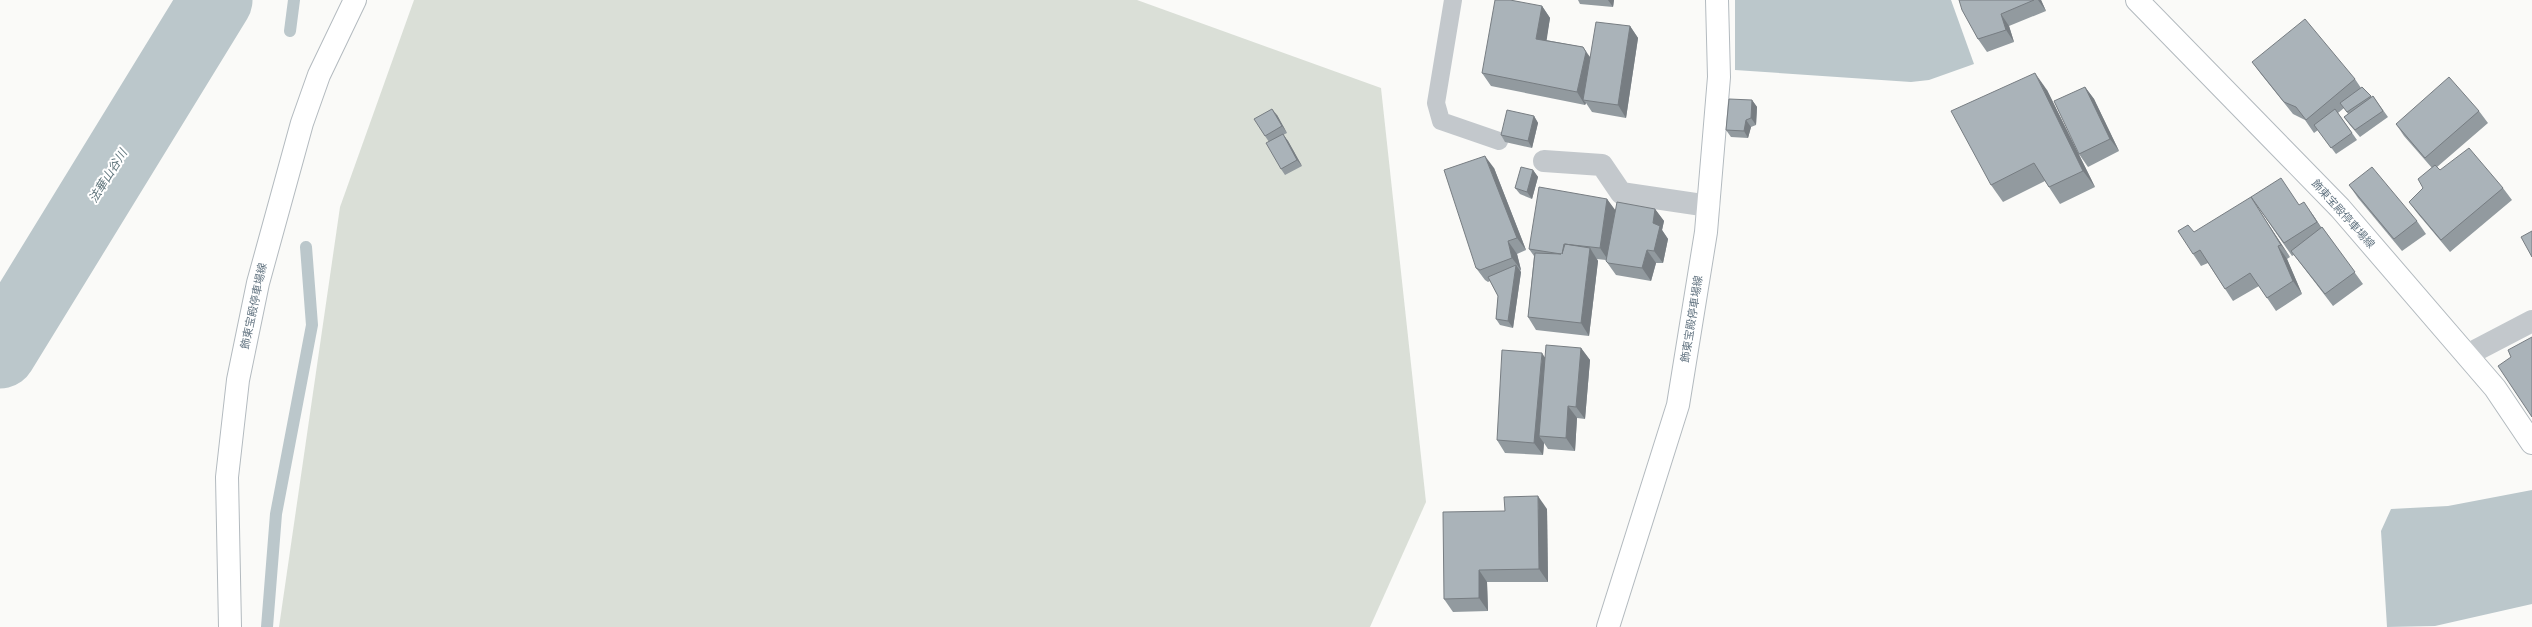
<svg xmlns="http://www.w3.org/2000/svg" width="2532" height="627" font-family="'Alegreya Sans','Noto Sans JP',sans-serif">
<style>
.green{fill:#dadfd7}
.water{fill:#bbc7cb}
.lines{fill:none;stroke-linecap:round;stroke-linejoin:round}
.stream{stroke:#bbc7cb;stroke-width:12}
.river{stroke:#bbc7cb;stroke-width:73}
.secondary-casing{stroke:#b3babf;stroke-width:24}
.service{stroke:#c3c8cc;stroke-width:18}
.minor{stroke:#c3c8cc;stroke-width:22}
.secondary{stroke:#fff;stroke-width:22}
.wall{fill:#929a9f}
.shaded-wall{fill:#777d82}
.building{fill:#aab3b9;stroke:#777d82}
.labels{text-anchor:middle;dominant-baseline:central;stroke-width:4;stroke-linejoin:round;paint-order:stroke}
.street-label{font-size:11px;fill:#657683;stroke:#fff}
.water-label{font-size:12px;font-style:italic;fill:#60757c;stroke:#fff}
</style>
<rect width="100%" height="100%" fill="#fafaf8"/>
<polygon class="green" points="414,0 1137,0 1381,88 1426,502 1370,627 279,627 340,207"/>
<g class="water">
<polygon points="1735,0 1951,0 1974,64 1929,80 1911,82 1735,70"/>
<polygon points="2532,490 2532,604 2435,626 2387,627 2381,531 2391,509 2448,506"/>
</g>
<g class="lines">
<g class="stream">
<polyline points="290,31 294,0"/>
<polyline points="267,627 276,514 312,325 306,247"/>
</g>
<polyline class="river" points="0,352 216,0"/>
<g class="secondary-casing">
<g id="secondary">
<polyline points="2137,0 2340,208 2495,388 2532,443"/>
<polyline points="230,627 227,477 238,380 258,283 302,123 319,75 355,0"/>
<polyline points="1608,627 1678,405 1706,232 1719,77 1717,0"/>
</g>
</g>
<polyline class="service" points="1453,0 1436,103 1441,121 1499,141"/>
<g class="minor">
<polyline points="1544,161 1602,165 1621,193 1709,206"/>
<polyline points="2467,355 2532,321"/>
</g>
<use href="#secondary" class="secondary"/>
</g>
<g class="wall">
<polygon points="1578,0 1614,0 1613,7 1580,4"/>
<polygon points="1959,0 2041,0 2046,11 2009,26 2014,42 1987,52 1978,39"/>
<polygon points="1542,6 1550,18 1546,40 1583,47 1590,57 1630,26 1638,38 1626,118 1592,112 1586,103 1585,105 1491,86 1482,73"/>
<polygon points="2252,62 2355,79 2361,88 2372,97 2373,96 2388,117 2360,137 2349,124 2344,117 2348,114 2344,108 2338,113 2357,140 2336,154 2318,130 2314,133 2305,120 2293,114 2261,74"/>
<polygon points="2085,87 2094,99 2119,151 2088,167 2079,154"/>
<polygon points="2047,90 2095,187 2060,204 2045,181 2003,202 1991,185"/>
<polygon points="1752,100 1757,107 1756,125 1751,127 1748,138 1731,137 1726,130"/>
<polygon points="2479,111 2488,123 2437,167 2440,170 2503,188 2512,200 2450,252 2418,214 2409,202 2423,188 2432,168 2404,136 2396,124"/>
<polygon points="1277,115 1287,133 1283,135 1288,141 1302,166 1285,175 1281,169 1269,142 1265,136"/>
<polygon points="1534,116 1538,123 1532,148 1505,142 1501,135"/>
<polygon points="1494,168 1526,250 1517,254 1521,270 1520,271 1521,272 1513,328 1500,325 1496,319 1498,296 1490,281 1488,282 1485,280 1476,268"/>
<polygon points="1533,170 1538,177 1532,199 1520,194 1515,188"/>
<polygon points="2349,185 2417,221 2426,234 2402,251 2358,198"/>
<polygon points="2251,197 2299,205 2313,215 2321,227 2322,227 2363,284 2333,306 2294,255 2292,256"/>
<polygon points="1607,199 1615,211 1655,209 1664,221 1662,230 1668,239 1663,263 1656,263 1651,281 1616,275 1606,261 1606,260 1597,259 1598,261 1589,336 1536,330 1528,317 1534,256 1529,249"/>
<polygon points="2259,210 2290,257 2287,259 2302,294 2276,311 2259,286 2233,301 2208,263 2201,266 2193,254 2194,232"/>
<polygon points="1581,348 1590,360 1585,419 1577,418 1575,451 1548,449 1544,443 1543,455 1505,453 1497,440 1545,358"/>
<polygon points="1547,509 1548,582 1487,582 1488,611 1453,612 1444,599 1505,511"/>
</g>
<g class="shaded-wall">
<polygon points="1608,0 1614,0 1613,7"/>
<polygon points="2038,0 2041,0 2046,11"/>
<polygon points="1542,6 1550,18 1545,51 1536,39"/>
<polygon points="2001,14 2009,26 2014,42 2006,30"/>
<polygon points="1630,26 1638,38 1626,118 1618,105"/>
<polygon points="1586,52 1595,64 1583,100 1586,103 1585,105 1577,92"/>
<polygon points="2035,73 2047,90 2095,187 2083,171"/>
<polygon points="2085,87 2094,99 2119,151 2110,139"/>
<polygon points="1752,100 1757,107 1756,125 1751,118"/>
<polygon points="1272,109 1277,115 1287,133 1282,126"/>
<polygon points="1534,116 1538,123 1532,148 1528,141"/>
<polygon points="1746,120 1751,127 1748,138 1744,131"/>
<polygon points="1283,134 1288,141 1302,166 1297,160"/>
<polygon points="1485,156 1494,168 1526,250 1517,238"/>
<polygon points="1533,170 1538,177 1532,199 1527,192"/>
<polygon points="2251,197 2259,210 2290,257 2281,245"/>
<polygon points="1607,199 1616,211 1608,260 1600,248"/>
<polygon points="2304,202 2313,215 2326,235 2317,222"/>
<polygon points="1655,209 1664,221 1662,230 1668,239 1663,263 1654,251 1653,223"/>
<polygon points="1508,241 1517,254 1521,270 1512,258"/>
<polygon points="2278,246 2287,259 2302,294 2293,281"/>
<polygon points="1590,248 1598,261 1589,336 1581,323"/>
<polygon points="1647,250 1656,263 1651,281 1642,268"/>
<polygon points="1516,265 1521,272 1513,328 1508,321"/>
<polygon points="1581,348 1590,360 1585,419 1576,407"/>
<polygon points="1542,353 1550,365 1539,436 1544,443 1543,455 1534,443"/>
<polygon points="1568,406 1577,418 1575,451 1566,438"/>
<polygon points="1538,496 1547,509 1548,582 1539,569"/>
<polygon points="1479,570 1487,582 1488,611 1479,598"/>
</g>
<g class="building">
<polygon points="1495,0 1510,0 1542,6 1536,39 1583,47 1586,52 1577,92 1482,73"/>
<polygon points="1959,0 2034,0 2001,14 2006,30 1978,39 1962,10"/>
<polygon points="2305,19 2355,79 2306,120 2296,107 2284,102 2252,62"/>
<polygon points="1596,22 1630,26 1618,105 1583,100"/>
<polygon points="2035,73 2083,171 2049,187 2034,163 1991,185 1951,111"/>
<polygon points="2449,77 2479,111 2425,158 2396,124"/>
<polygon points="2085,87 2110,139 2079,154 2054,101"/>
<polygon points="2362,87 2371,96 2347,112 2340,103"/>
<polygon points="2373,96 2383,111 2355,130 2344,117"/>
<polygon points="1729,99 1752,100 1751,118 1746,120 1744,131 1726,130"/>
<polygon points="1272,109 1282,126 1265,136 1254,119"/>
<polygon points="2335,109 2352,133 2331,148 2314,125"/>
<polygon points="1507,110 1534,116 1528,141 1501,135"/>
<polygon points="1283,134 1297,160 1281,169 1266,143"/>
<polygon points="2469,148 2503,188 2441,240 2409,202 2423,188 2418,179 2435,165 2440,170"/>
<polygon points="1485,156 1517,238 1508,241 1512,258 1480,270 1476,268 1444,170"/>
<polygon points="1521,167 1533,170 1527,192 1515,188"/>
<polygon points="2372,167 2417,221 2394,239 2349,185"/>
<polygon points="2281,178 2299,205 2304,202 2317,222 2284,243 2251,197"/>
<polygon points="1539,187 1607,199 1600,248 1564,244 1562,254 1565,244 1590,248 1581,323 1528,317 1535,253 1561,254 1529,249"/>
<polygon points="2251,197 2281,245 2278,246 2293,281 2267,298 2250,273 2225,289 2200,250 2193,254 2178,231 2188,225 2194,232"/>
<polygon points="1617,202 1655,209 1653,223 1660,226 1654,251 1647,250 1642,268 1608,263 1606,261"/>
<polygon points="2322,227 2355,272 2325,294 2291,251"/>
<polygon points="2532,231 2532,257 2521,237"/>
<polygon points="1516,265 1508,321 1496,319 1498,296 1488,277"/>
<polygon points="2532,337 2532,417 2498,366 2511,357 2508,350"/>
<polygon points="1546,345 1581,348 1576,407 1568,406 1566,438 1539,436"/>
<polygon points="1502,350 1542,353 1534,443 1497,440"/>
<polygon points="1538,496 1539,569 1479,570 1479,598 1444,599 1443,512 1505,511 1504,497"/>
</g>
<g class="labels">
<g class="street-label">
<text transform="translate(2343 214) rotate(48)">飾東宝殿停車場線</text>
<text transform="translate(254 306) rotate(-78)">飾東宝殿停車場線</text>
<text transform="translate(1692 319) rotate(-81)">飾東宝殿停車場線</text>
</g>
<g class="water-label">
<text transform="translate(108 176) rotate(-58)">法華山谷川</text>
</g>
</g>
</svg>
